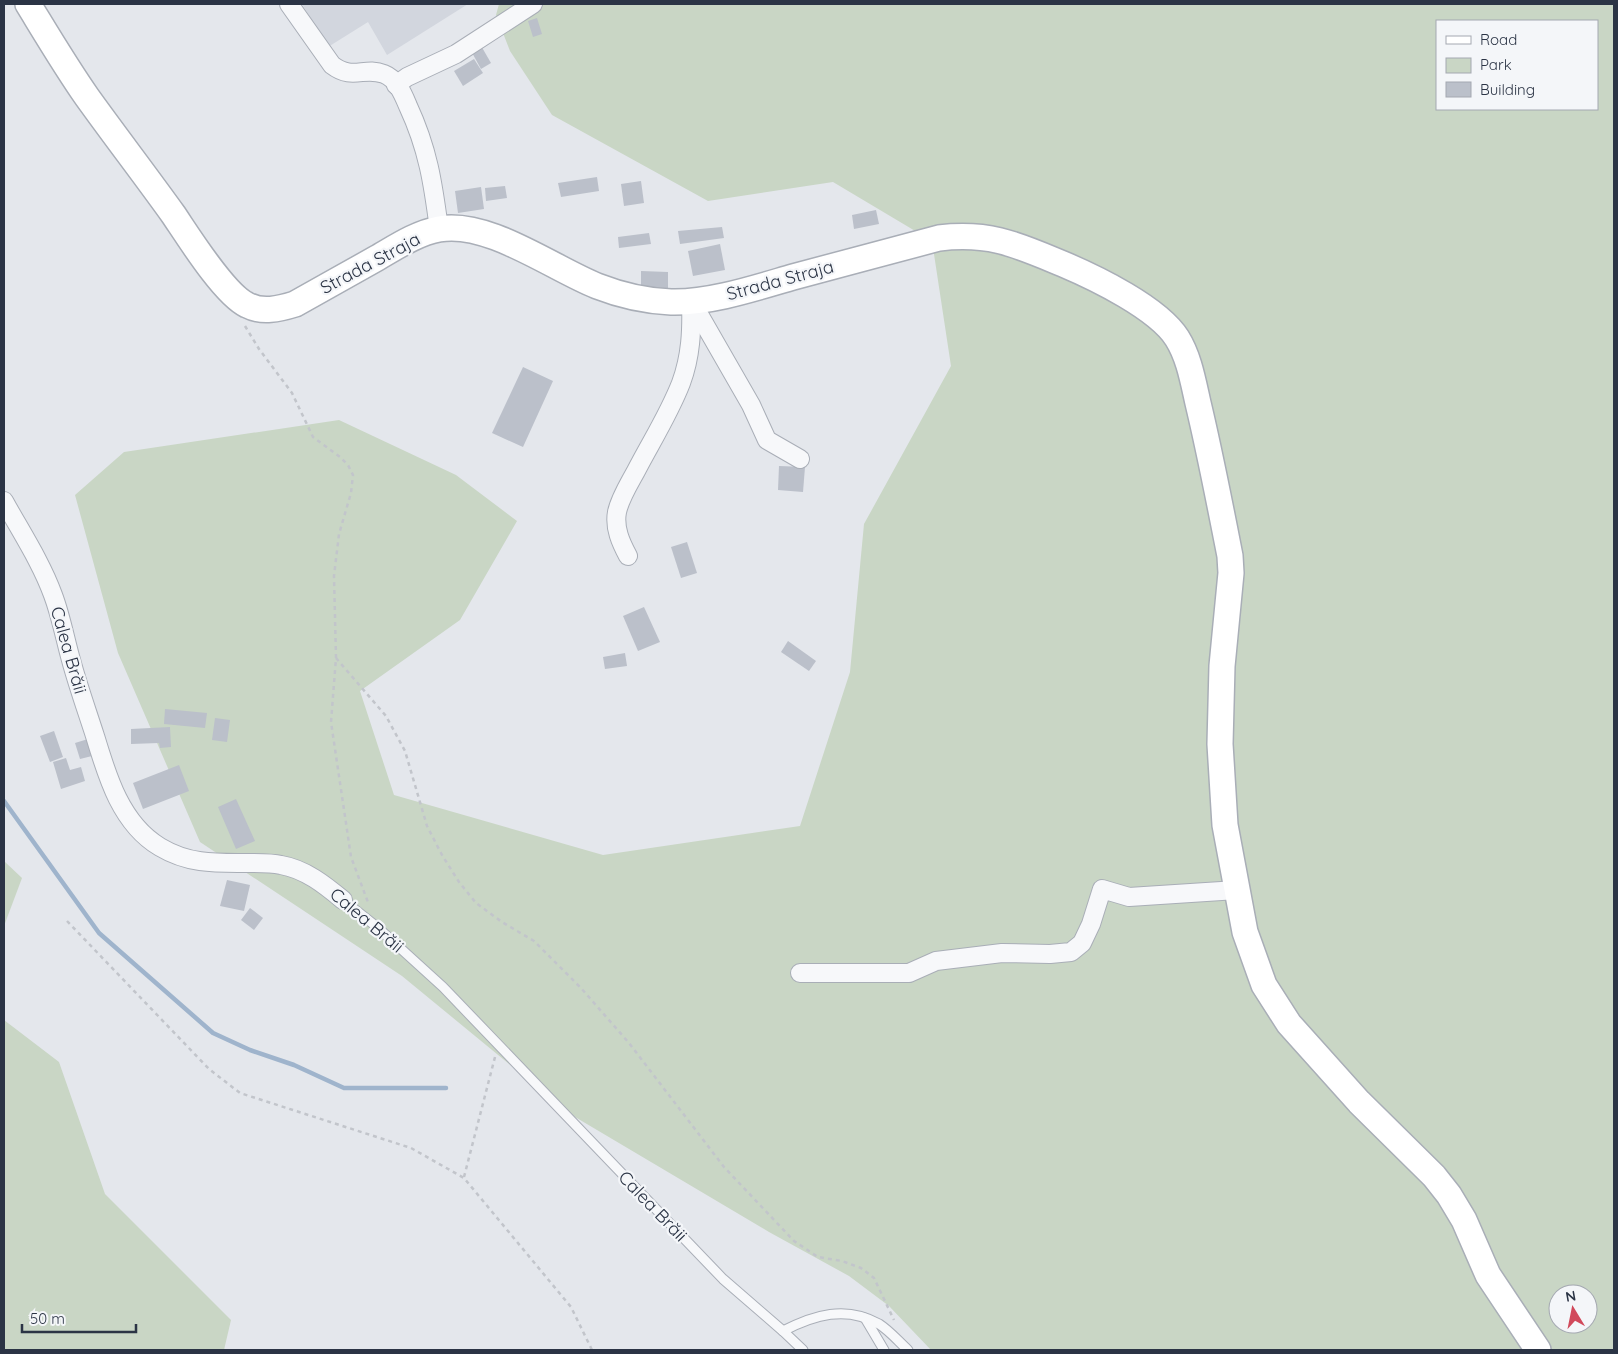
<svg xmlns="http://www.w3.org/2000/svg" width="1618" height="1354" font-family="Quicksand,sans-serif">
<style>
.built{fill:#d2d6de}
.green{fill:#c9d6c5;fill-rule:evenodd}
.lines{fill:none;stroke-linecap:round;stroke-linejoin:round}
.stream{stroke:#9fb4cc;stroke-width:4.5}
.building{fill:#bbc0ca}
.service-casing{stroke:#a9aeb7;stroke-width:11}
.minor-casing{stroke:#a9aeb7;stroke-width:20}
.secondary-casing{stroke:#a9aeb7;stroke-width:28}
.path{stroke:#c2c5cb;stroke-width:2.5;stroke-dasharray:4 4;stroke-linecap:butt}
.service{stroke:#f7f8fa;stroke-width:9}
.minor{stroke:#f7f8fa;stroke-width:18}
.secondary{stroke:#fff;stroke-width:25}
.labels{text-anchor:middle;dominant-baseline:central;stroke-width:4.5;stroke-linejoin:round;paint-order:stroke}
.street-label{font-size:18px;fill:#2b3445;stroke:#f4f6f9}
</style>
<rect width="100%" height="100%" fill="#e4e7ec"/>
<polygon class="built" points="302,4 468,4 387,55 368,22 328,47"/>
<g class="green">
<path d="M499,4H1614V1350H931L889,1306L849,1276L769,1232L570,1114L402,976L200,842L118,653L75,495L124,452L339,420L456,475L517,521L460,620L360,691L394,795L603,855L800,826L850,672L864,524L951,366L932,241L833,182L708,201L552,115L510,51L496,15ZM1437,21H1597V109H1437ZM1558,1294H1588V1324H1558Z"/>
<polygon points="4,861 22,878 4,926"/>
<polygon points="4,1020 59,1062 105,1194 231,1320 224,1350 4,1350"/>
</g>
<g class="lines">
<polyline class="stream" points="4,801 99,933 213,1033 250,1050 294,1065 344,1088 446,1088"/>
</g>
<g class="building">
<polygon points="537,18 542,34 533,37 528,21"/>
<polygon points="480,44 491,63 481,69 470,49"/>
<polygon points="474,59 483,73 463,86 454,71"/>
<polygon points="597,177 599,191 561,197 558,183"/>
<polygon points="641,181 644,203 624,206 621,184"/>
<polygon points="505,186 507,198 486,201 485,188"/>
<polygon points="481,187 484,209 458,213 455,191"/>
<polygon points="876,210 879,224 854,229 852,215"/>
<polygon points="722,227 724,238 680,244 678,231"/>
<polygon points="649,233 651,244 619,248 618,237"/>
<polygon points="720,244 725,270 693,276 688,251"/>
<polygon points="641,271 668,272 668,292 641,291"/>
<polygon points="523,367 553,381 523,447 492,433"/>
<polygon points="779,466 805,467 803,492 778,490"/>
<polygon points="687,542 697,573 681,578 671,547"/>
<polygon points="644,607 660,642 638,651 623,616"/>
<polygon points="788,641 816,661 809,671 781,652"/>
<polygon points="625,653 627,666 605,669 603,657"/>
<polygon points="165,709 207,713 205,728 164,724"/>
<polygon points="215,718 230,720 227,742 212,740"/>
<polygon points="170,727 171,747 160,748 159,743 131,744 131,729"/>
<polygon points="54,731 63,757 50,762 40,736"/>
<polygon points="88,739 92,756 80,759 75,743"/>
<polygon points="66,758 70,770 81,767 85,781 61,789 53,762"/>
<polygon points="179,765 189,791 143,809 133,783"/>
<polygon points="236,799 255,841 236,849 218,807"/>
<polygon points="227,880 250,885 244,911 220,906"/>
<polygon points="250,908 263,918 254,930 241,920"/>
</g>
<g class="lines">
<g class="service-casing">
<g id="service">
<polyline points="343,900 377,927 443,987 723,1279 783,1331 803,1350"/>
<polyline points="865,1318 884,1350"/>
<path d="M783,1331C814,1315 846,1305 879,1324C890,1331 899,1342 908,1350"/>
</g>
</g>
<g class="minor-casing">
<g id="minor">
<path d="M289,4L332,65C353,81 364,66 384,74C397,79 403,94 408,106C428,149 433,183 439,229"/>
<polyline points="396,85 407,77 456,54 533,4"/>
<polyline points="693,304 751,405 767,440 800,459"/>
<path d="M4,501C21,532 41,562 53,595C61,616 65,639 71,660C78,686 87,711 95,736C107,776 121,824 160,847C190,865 218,863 251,863C261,863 272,863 281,865C305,869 325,885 343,900"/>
<path d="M628,556C621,543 614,528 617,512C620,498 629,484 636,471C651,442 669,414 681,383C691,356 692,330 691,301"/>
<polyline points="800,973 909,973 936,961 1002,953 1050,954 1071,952 1082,943 1091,924 1102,889 1129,897 1237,890"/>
</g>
</g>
<g class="secondary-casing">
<path id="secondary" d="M28,4C47,35 66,67 87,97C115,136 145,175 173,214C188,236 224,294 247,305C262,313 279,309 295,304C322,289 350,273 377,258C396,247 417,233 439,229C488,220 552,268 597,286C620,295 646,301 671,302C710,303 755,288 793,277C842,264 890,251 939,238C991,232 1017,245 1063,264C1096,278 1158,308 1177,338C1189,357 1193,381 1198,403C1210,453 1220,505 1230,556L1231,573L1222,666L1220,744L1225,825L1245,932L1264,985L1289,1024L1359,1102L1434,1176L1449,1195L1464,1220L1488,1275L1538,1350"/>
</g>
<g class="path">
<polyline points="245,326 259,349 292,393 313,437 340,457 348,465 353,475 351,493 339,534 334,576 336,658 331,722 351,857 369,905"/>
<polyline points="336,658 386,716 405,751 427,826 442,855 459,882 476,903 502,922 534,941 581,988 629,1043 724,1167 794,1241 818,1257 842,1261 861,1268 874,1278 894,1320"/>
<polyline points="67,921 209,1069 240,1093 411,1148 464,1178 571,1307 592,1350"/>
<polyline points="464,1177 495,1057"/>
</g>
<use href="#service" class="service"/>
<use href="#minor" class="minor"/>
<use href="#secondary" class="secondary"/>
</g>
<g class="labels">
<g class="street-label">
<text transform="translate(370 263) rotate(-28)">Strada Straja</text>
<text transform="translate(780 280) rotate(-15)">Strada Straja</text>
<text transform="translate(69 650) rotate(74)">Calea Brăii</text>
<text transform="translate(367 920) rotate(40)">Calea Brăii</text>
<text transform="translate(653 1206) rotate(46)">Calea Brăii</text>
</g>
</g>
<rect width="1618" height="1354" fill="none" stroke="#2b3445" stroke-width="10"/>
<rect x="1436" y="20" width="162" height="90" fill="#f4f6f9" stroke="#a4a8b1"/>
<rect x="1446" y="36" width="25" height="8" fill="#ffffff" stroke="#a4a8b1"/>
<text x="1480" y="45" font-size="15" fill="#2b3445">Road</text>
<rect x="1446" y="58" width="25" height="15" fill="#c9d6c5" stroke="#a4a8b1"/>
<text x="1480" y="70" font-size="15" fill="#2b3445">Park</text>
<rect x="1446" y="82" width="25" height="15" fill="#bbc0ca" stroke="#a4a8b1"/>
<text x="1480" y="95" font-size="15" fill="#2b3445">Building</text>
<g transform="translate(1573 1309) rotate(350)"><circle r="24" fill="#f4f6f9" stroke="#a4a8b1"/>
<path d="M0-4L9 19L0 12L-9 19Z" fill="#d1495b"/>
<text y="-8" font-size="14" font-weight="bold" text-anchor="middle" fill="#2b3445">N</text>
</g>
<path d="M22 1324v8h114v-8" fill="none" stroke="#2b3445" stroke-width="2.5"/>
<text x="30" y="1324" font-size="15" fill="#2b3445" stroke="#f4f6f9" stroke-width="4" paint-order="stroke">50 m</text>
</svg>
